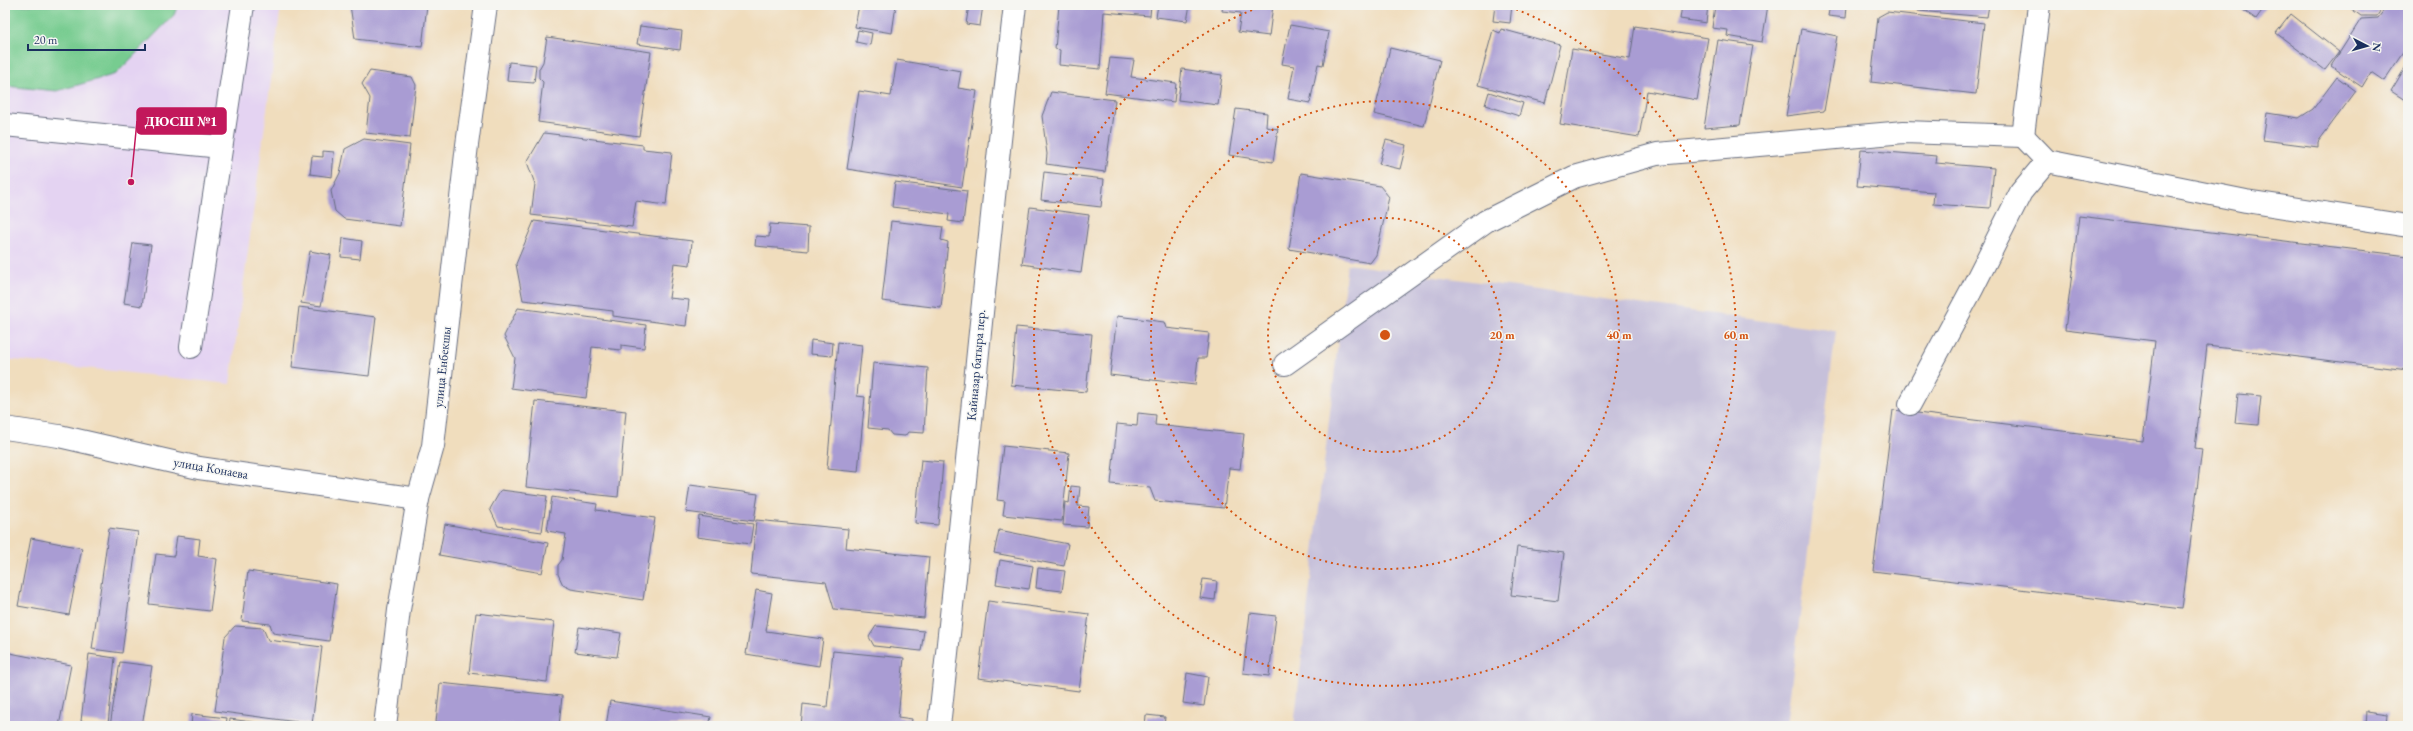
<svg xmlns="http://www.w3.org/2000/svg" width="2413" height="731" font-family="'EB Garamond',serif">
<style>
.built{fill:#e4d3f2}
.industrial{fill:#c6c0da}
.green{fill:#77cc90;stroke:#497e77}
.building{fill:#a99cd3}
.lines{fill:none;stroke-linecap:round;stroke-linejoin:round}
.lane-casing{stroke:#666c7f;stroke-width:24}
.street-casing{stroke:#666c7f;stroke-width:24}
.lane{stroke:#fff;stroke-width:22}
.street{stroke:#fff;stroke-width:22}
.ring{fill:none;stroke:#d45514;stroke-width:2;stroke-dasharray:2 4}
.labels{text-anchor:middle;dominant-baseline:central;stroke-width:3;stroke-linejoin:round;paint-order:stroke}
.street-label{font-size:13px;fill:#1b2f5e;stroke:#f6f6f2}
.centre{fill:#d45514;stroke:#f6f6f2;stroke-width:2}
.ring-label{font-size:12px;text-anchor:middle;font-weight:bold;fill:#d45514;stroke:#f6f6f2;stroke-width:3;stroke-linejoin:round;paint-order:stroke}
.leader{fill:none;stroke:#c2185b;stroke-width:1.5}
.callout-dot{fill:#c2185b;stroke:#f6f6f2;stroke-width:1.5}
.callout{fill:#c2185b;stroke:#c2185b;stroke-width:1.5}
.callout-label{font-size:14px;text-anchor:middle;font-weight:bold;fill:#fff}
</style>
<rect width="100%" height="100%" fill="#f6f6f2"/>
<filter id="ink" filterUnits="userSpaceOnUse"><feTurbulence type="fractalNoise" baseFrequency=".025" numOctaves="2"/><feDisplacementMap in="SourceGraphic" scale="8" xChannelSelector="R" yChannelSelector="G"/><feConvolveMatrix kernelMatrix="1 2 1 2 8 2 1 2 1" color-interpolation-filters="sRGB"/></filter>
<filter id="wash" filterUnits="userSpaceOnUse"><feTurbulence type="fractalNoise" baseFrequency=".012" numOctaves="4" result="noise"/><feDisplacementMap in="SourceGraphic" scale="16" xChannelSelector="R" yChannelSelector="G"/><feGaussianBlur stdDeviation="0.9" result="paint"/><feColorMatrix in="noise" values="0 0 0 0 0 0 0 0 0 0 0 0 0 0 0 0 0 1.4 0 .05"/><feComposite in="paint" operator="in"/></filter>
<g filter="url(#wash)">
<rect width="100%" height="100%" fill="#f0ddbd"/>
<polygon class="built" points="5,5 281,5 230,384 5,359"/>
<polygon class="industrial" points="1347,264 1836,331 1786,726 1294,726"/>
<polygon class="green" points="5,5 178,5 174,15 116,74 57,91 5,86"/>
<g id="blocks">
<g class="building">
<polygon points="350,5 427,5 422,47 355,39"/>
<polygon points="859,5 896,5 892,33 855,27"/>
<polygon points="969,5 983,5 980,26 966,24"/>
<polygon points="1059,5 1151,5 1150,16 1104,12 1100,69 1059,65 1060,50 1055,49"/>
<polygon points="1158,5 1190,5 1187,21 1156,17"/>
<polygon points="1223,5 1273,5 1269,36 1238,32 1241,13 1222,11"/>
<polygon points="1495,5 1512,5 1510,23 1493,21"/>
<polygon points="1682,5 1708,5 1706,23 1680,19"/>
<polygon points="1715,5 1729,7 1730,5 1768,5 1762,42 1727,36 1728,30 1712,28"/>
<polygon points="1830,5 1847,5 1846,18 1828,16"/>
<polygon points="1919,5 1989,5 1987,17 1918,11"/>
<polygon points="2246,5 2266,5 2256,19 2243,10"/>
<polygon points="2346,5 2384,5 2377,16 2361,16"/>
<polygon points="2388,5 2408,5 2408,45 2384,81 2371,72 2362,87 2331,66 2361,19 2378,18"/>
<polygon points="1887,12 1984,23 1976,94 1871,82 1878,17"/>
<polygon points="2291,14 2339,52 2325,70 2276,33"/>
<polygon points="1290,25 1329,32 1323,65 1318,64 1310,103 1288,99 1294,66 1282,64"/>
<polygon points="640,26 682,31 680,50 637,44"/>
<polygon points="1635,26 1708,38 1697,100 1647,91 1639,137 1560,124 1572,49 1630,59"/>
<polygon points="1501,29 1560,45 1545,103 1478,85 1493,30 1500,33"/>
<polygon points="1801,29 1837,36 1824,111 1786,116"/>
<polygon points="858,30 872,33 870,45 856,42"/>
<polygon points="547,37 651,52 639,136 538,122 543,82 539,78 539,69 543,62"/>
<polygon points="1718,40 1753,45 1740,125 1704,128"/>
<polygon points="1390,48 1440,60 1424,126 1374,114"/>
<polygon points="1110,58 1134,60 1131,77 1176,83 1174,102 1105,93"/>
<polygon points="897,60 961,71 958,88 977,91 962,187 847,169 859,91 891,96"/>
<polygon points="509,62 536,65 534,83 507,81"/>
<polygon points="2408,63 2408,102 2391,91"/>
<polygon points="1182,69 1222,75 1218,105 1178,100"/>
<polygon points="370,71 412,77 416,85 410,138 366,133 370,98 362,84"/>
<polygon points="2337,77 2356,91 2318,142 2318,147 2263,140 2267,113 2299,118 2313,109"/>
<polygon points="1051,92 1115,100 1105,172 1046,164 1047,154 1042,116"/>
<polygon points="1489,92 1523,103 1519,116 1485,105"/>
<polygon points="1236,109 1267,113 1266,127 1278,129 1273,162 1229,155"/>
<polygon points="544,133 643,145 643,149 672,152 666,205 636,201 632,227 531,215 535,184 527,162"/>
<polygon points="364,139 410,145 400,226 344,219 335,211 331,191 340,173 345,149"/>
<polygon points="1386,140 1406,145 1400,169 1379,164"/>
<polygon points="1861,150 1937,156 1936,163 1994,168 1990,208 1933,204 1934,192 1857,186"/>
<polygon points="323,151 334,152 332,177 310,174 312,156 323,157"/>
<polygon points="1044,172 1104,179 1101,207 1041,200"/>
<polygon points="1301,173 1380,186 1389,197 1376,255 1370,263 1289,249"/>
<polygon points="895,182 967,191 963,223 948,221 949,214 892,207"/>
<polygon points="1030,207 1089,215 1081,273 1022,264"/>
<polygon points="2079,216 2408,256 2408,370 2207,346 2195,448 2202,449 2182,609 1873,571 1893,410 2143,441 2155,341 2065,330"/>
<polygon points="534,221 692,241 690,265 674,263 669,298 689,300 686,326 613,316 613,311 523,300 516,264"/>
<polygon points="891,221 943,227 941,240 948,242 941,308 882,301"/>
<polygon points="770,224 809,227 808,251 755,246 756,236 769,237"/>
<polygon points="343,238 362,241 360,259 341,257"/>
<polygon points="133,243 151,245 142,306 124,303"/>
<polygon points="310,251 331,255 321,306 301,303"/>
<polygon points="299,307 376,317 369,376 292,367"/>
<polygon points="518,308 646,325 644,348 621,345 621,350 592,347 586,398 511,388 515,358 504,336"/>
<polygon points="1117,316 1164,322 1166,328 1209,333 1206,358 1198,358 1195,385 1110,375"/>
<polygon points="1016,327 1092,334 1086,392 1011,385"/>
<polygon points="811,340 833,343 832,356 810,354"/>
<polygon points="838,342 862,345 857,396 865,397 858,472 827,469"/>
<polygon points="873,363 928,368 924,433 908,432 905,436 892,435 888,430 868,428"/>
<polygon points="2238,394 2261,396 2258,425 2235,423"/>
<polygon points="535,401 626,411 618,497 526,487"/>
<polygon points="1138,413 1156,415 1155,425 1244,434 1240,469 1229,468 1224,508 1155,501 1150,488 1111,484 1117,424 1137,426"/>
<polygon points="1003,446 1069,453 1062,521 1003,515 1005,501 997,500"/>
<polygon points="921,460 943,462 938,525 915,523"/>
<polygon points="690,485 758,494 754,521 686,512"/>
<polygon points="1071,486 1080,487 1078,506 1089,507 1087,527 1063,525 1065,502 1069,503"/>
<polygon points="501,490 547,496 542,532 498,526 490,509"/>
<polygon points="552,497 597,504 596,510 655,518 643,600 571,589 563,585 558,574 558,565 562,560 566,534 547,531"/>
<polygon points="699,516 753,524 750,544 697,537"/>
<polygon points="756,520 848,529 846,548 929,557 924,618 834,609 826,582 751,574"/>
<polygon points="445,524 548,543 542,573 439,555"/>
<polygon points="109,528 138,532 122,653 92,649"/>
<polygon points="999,530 1068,544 1064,566 994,553"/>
<polygon points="177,536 200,539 198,556 217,559 210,611 149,604 156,554 174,556"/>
<polygon points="31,538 82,548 69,615 18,606"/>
<polygon points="1517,547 1564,553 1558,601 1511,595"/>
<polygon points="1000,560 1033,566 1029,589 996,584"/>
<polygon points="1038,568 1065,571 1062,591 1036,588"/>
<polygon points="248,571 337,584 329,641 273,633 270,624 242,621"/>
<polygon points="1203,579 1217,581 1215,600 1200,598"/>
<polygon points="756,590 772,593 766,631 823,639 819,666 746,654"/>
<polygon points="988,601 1089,614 1079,691 978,678"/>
<polygon points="476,613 554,622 547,682 469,673"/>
<polygon points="1250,613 1276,616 1269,676 1243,673"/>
<polygon points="235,626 263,628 268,640 322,647 312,724 215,711 225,637"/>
<polygon points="876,626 924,631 921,651 874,646 869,637"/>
<polygon points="579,627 621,633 617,657 575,652"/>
<polygon points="833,651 904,658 898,717 912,719 911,726 801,726 803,704 827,707"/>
<polygon points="5,652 71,665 59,726 5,726"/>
<polygon points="89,654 115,658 108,724 81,721"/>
<polygon points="120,662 152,666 142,726 110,726"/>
<polygon points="1187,673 1208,677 1204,706 1183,703"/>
<polygon points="440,683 562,696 559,726 480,726 436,722"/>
<polygon points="610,701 711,717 709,726 606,726"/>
<polygon points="2366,711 2387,714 2386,726 2365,726"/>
<polygon points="192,714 227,718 226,726 191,726"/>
<polygon points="1146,715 1165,717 1164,726 1145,726"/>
<polygon points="230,719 273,725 273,726 229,726"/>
</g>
</g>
</g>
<g filter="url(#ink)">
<use href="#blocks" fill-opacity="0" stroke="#666c7f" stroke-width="1"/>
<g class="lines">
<g class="lane-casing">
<g id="lane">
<polyline points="5,125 221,147"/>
<polyline points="2023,136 2047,161 2246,201 2408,226"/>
<polyline points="191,347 243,5"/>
<polyline points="1910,404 1972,289 2021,192 2047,161"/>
</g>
</g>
<g class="street-casing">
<g id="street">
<polyline points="1285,364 1486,221 1574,177 1657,154 1904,132 2023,136 2039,5"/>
<polyline points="5,428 59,436 199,468 418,499"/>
<polyline points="385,726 399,610 418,499 433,446 467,145 486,5"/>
<path d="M939,726C966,486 987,245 1015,5"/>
</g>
</g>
<use href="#lane" class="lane"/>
<use href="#street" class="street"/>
</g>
</g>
<g class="ring">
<circle cx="1385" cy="335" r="117"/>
<circle cx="1385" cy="335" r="234"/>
<path d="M1505 5A351 351 0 1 1 1265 5"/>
</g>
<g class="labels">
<g class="street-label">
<text transform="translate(976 365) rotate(-85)">Кайназар батыра пер.</text>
<text transform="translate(442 367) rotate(-84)">улица Енбекшы</text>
<text transform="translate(211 468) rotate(10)">улица Конаева</text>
</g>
</g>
<circle cx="1385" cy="335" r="6" class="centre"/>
<g class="ring-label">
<text x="1502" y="339">20 m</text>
<text x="1619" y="339">40 m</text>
<text x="1736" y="339">60 m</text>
</g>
<path class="leader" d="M131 182L137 121"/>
<circle class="callout-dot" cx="131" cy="182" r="4"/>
<rect class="callout" x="137" y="108" width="89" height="26" rx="4"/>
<g class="callout-label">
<text x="181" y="126">ДЮСШ №1</text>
</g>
<rect width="2413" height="731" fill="none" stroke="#f6f6f2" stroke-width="20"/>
<g transform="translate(2367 46) rotate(96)" stroke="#f6f6f2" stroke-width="3" paint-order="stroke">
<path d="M0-3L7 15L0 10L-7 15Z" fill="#1b2f5e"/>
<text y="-6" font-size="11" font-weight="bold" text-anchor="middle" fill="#1b2f5e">N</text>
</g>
<path d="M28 44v6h117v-6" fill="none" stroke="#1b2f5e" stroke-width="2"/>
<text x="34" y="44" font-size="12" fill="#1b2f5e" stroke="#f6f6f2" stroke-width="3" paint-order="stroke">20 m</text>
</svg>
